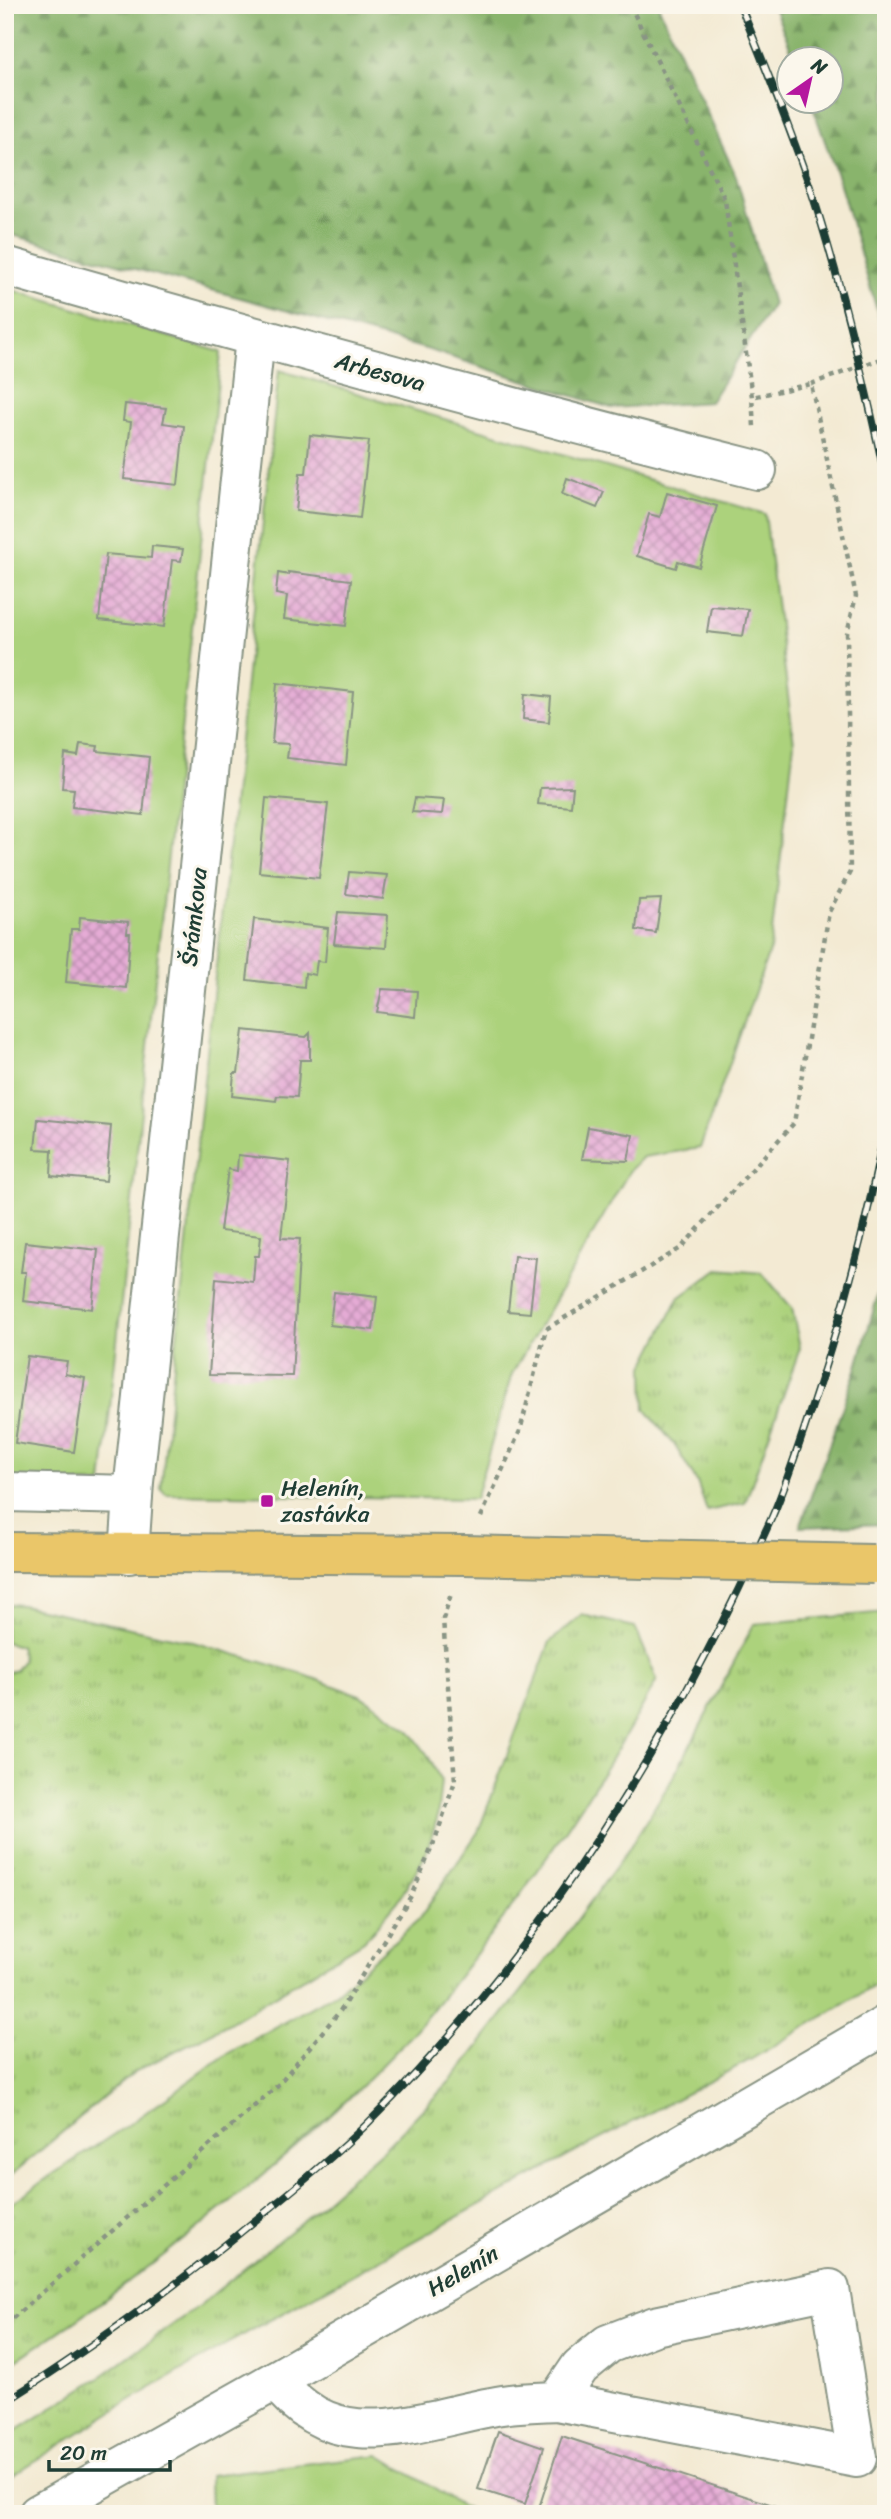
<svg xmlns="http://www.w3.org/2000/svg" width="891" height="2519" font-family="Sriracha,sans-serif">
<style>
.grass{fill:url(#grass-tufts);stroke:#668858;stroke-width:2}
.forest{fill:url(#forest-firs);stroke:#547850;stroke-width:2}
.garden{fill:#acd27c;stroke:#668858;stroke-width:2}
.building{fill:url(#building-cross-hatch)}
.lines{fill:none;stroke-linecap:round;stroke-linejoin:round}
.minor-casing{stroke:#899484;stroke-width:42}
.major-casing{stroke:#899484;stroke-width:42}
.path{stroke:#899484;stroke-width:4.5;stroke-dasharray:5 5;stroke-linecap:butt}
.minor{stroke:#fff;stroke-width:38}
.major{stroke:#eac669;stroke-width:38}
.rail-casing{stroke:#1f3d34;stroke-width:8}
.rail{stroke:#fbf7ec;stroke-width:5;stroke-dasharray:16;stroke-linecap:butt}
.major-bridge-casing{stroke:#899484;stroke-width:42;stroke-linecap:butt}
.major-bridge{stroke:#eac669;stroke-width:38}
.poi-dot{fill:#b5179e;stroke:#fbf7ec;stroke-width:2.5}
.labels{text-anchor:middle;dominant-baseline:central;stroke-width:6;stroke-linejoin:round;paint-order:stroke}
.street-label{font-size:23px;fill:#1f3d34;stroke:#fbf7ec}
.poi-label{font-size:23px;fill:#1f3d34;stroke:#fbf7ec;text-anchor:start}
</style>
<defs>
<pattern id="grass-tufts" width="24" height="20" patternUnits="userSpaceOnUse" patternTransform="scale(1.75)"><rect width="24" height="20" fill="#acd27c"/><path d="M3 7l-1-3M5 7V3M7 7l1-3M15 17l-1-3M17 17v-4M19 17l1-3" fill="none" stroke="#8bac66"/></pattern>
<pattern id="forest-firs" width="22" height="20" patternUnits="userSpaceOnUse" patternTransform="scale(1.75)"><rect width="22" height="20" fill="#89b46c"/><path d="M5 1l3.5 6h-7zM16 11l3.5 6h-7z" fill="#6f945a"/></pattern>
<pattern id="building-cross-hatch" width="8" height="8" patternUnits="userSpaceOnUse" patternTransform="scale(1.75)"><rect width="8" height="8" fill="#e5abd5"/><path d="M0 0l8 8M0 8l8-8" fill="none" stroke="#b98cae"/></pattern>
</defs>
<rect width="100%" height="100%" fill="#fbf7ec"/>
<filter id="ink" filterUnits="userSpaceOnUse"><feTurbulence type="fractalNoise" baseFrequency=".0143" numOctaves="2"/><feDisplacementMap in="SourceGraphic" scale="14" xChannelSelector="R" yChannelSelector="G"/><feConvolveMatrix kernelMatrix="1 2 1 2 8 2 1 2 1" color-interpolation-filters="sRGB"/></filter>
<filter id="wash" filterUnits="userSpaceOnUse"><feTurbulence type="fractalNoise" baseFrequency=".00686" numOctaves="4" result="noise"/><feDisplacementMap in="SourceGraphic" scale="28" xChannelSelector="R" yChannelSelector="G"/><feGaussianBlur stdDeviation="1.57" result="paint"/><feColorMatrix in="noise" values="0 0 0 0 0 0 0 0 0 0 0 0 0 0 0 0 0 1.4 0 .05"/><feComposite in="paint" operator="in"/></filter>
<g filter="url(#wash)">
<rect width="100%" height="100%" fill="#f3ead3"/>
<g class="grass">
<polygon points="718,1269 762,1273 792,1308 800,1348 745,1503 707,1511 697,1482 674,1444 645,1409 644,1366 679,1298"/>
<polygon points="5,1604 21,1605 186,1640 299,1673 362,1696 408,1729 427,1754 441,1781 437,1819 425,1856 398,1901 364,1941 228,2024 134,2072 5,2180 5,1673 16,1670 23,1660 20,1646 5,1642"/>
<polygon points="886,1612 886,1979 750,2060 570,2155 230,2342 126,2403 5,2480 5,2438 99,2378 200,2305 300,2223 386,2147 456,2075 569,1931 626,1853 673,1778 754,1624"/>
<path d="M582,1615L635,1627L657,1680C607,1772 549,1858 486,1941C461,1973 437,2006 410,2036C355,2096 294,2150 231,2201C159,2261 85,2317 5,2367V2208L50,2176L131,2123L227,2054L336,1993L419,1919L478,1832L550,1642Z"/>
</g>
<g class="forest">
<polygon points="5,5 658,5 736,176 773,304 710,402 611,408 426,349 5,233"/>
<polygon points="773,5 886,5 886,341 839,181 811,102 832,102 832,60 795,59"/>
<polygon points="886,1267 886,1524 800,1527 857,1367"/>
</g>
<g class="garden">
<polygon points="5,288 221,352 102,1484 5,1481"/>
<polygon points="279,370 765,514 794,743 770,949 700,1148 643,1157 630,1170 512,1374 475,1499 166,1494 161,1489"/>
<polygon points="379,2455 475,2514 211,2514 210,2475"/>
</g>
<g id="blocks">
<g class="building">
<polygon points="125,404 166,408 163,423 184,426 178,485 124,479 131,422 123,421"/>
<polygon points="310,435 369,441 360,518 296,511 300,473 306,473"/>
<polygon points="567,478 604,492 597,508 562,494"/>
<polygon points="667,492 717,506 699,567 678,561 676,568 637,556 649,514 660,517"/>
<polygon points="152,546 183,549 181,561 172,560 164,627 99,620 106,554 151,558"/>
<polygon points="288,572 351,580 346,626 284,619 287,596 276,594 278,573 289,575"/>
<polygon points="711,606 748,609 743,636 707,632"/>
<polygon points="277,683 353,692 346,765 287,758 289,744 272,743"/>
<polygon points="525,694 551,697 549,722 523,719"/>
<polygon points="80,744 98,746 97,751 149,757 143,815 72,807 74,789 62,788 65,754 78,756"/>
<polygon points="573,787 571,807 538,804 540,788"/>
<polygon points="266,798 328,804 319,878 259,872"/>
<polygon points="415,798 444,800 442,814 412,812"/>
<polygon points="349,872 387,875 383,899 346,894"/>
<polygon points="661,899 656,933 636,930 639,900"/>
<polygon points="338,912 388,915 386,948 334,944"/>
<polygon points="80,917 128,922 127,933 130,933 126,988 66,982 71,929 79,929"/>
<polygon points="254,919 328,928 325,962 317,961 315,975 305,973 304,987 247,980"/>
<polygon points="382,989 417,991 415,1017 377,1012"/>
<polygon points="243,1030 306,1037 310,1033 310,1060 300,1060 297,1097 277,1096 276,1101 232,1096 234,1073 238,1073"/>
<polygon points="38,1119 111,1126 106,1181 51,1176 52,1150 35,1149"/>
<polygon points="588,1127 633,1135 628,1161 582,1159"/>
<polygon points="238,1155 290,1161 281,1238 300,1239 292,1376 209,1375 216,1278 253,1282 255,1256 259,1256 261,1236 220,1231 228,1169 237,1171"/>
<polygon points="25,1242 98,1250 92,1309 23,1301 26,1272 21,1272"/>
<polygon points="514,1256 536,1258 530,1313 508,1311"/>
<polygon points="334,1292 377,1297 373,1330 330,1325"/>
<polygon points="27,1356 67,1361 65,1374 85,1378 74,1452 15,1443"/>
<polygon points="498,2431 544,2447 525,2504 478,2489"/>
<polygon points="562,2436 797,2513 797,2514 537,2514"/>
</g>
</g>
</g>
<g filter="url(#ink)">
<use href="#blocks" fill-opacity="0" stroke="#899484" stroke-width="2"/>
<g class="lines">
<g class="minor-casing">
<g id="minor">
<path d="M5,266C255,338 505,407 757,470"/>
<polyline points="5,1492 133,1495"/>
<polyline points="129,1554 134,1482 255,338"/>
<path d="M276,2380C340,2465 425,2415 509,2404C525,2402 541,2402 557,2401L857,2458L830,2289L655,2326L608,2344L580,2367L557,2401"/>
<polyline points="38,2514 276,2380 886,2025"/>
</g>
</g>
<g class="major-casing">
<polyline id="major" points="5,1552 465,1555 644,1559"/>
</g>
<g class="path">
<polyline points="630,5 725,200 752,397 754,427"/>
<polyline points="811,384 886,357"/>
<polyline points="481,1517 520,1431 546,1329 681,1248 794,1123 829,912 850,872 847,633 856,596 811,384 752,397"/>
<polyline points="5,2325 276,2087 340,2011 411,1896 435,1840 455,1781 443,1619 451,1594"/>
</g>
<use href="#minor" class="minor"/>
<use href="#major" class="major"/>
<g class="rail-casing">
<g id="rail">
<path d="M740,5C765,66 790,128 811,190C842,286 865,383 886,481"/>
<path d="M5,2402C92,2348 173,2288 252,2223C292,2191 332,2158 368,2123C540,1952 674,1738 772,1517C788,1480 800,1441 813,1403C844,1311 868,1219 886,1123"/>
</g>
</g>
<use href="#rail" class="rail"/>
<g class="major-bridge-casing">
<polyline id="major-bridge" points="644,1559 873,1564"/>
</g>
<use href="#major-bridge" class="major-bridge"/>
</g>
</g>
<rect class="poi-dot" x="260" y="1494" width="14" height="14" rx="3.5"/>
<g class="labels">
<g class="street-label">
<text transform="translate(380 372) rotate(15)">Arbesova</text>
<text transform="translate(194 917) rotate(-84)">Šrámkova</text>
<text transform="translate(463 2271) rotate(-30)">Helenín</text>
</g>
<g class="poi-label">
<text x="281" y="1488">Helenín,<tspan x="281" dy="26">zastávka</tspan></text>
</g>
</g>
<rect width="891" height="2519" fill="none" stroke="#fbf7ec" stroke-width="28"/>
<g transform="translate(810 80) rotate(34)"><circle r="33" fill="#fbf7ec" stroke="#a3ada2" stroke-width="2"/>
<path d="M0-5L12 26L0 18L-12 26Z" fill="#b5179e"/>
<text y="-10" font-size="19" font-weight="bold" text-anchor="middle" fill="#1f3d34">N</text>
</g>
<path d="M49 2460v10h121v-10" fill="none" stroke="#1f3d34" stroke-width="3.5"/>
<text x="60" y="2460" font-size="21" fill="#1f3d34" stroke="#fbf7ec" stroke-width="5" paint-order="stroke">20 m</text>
</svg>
